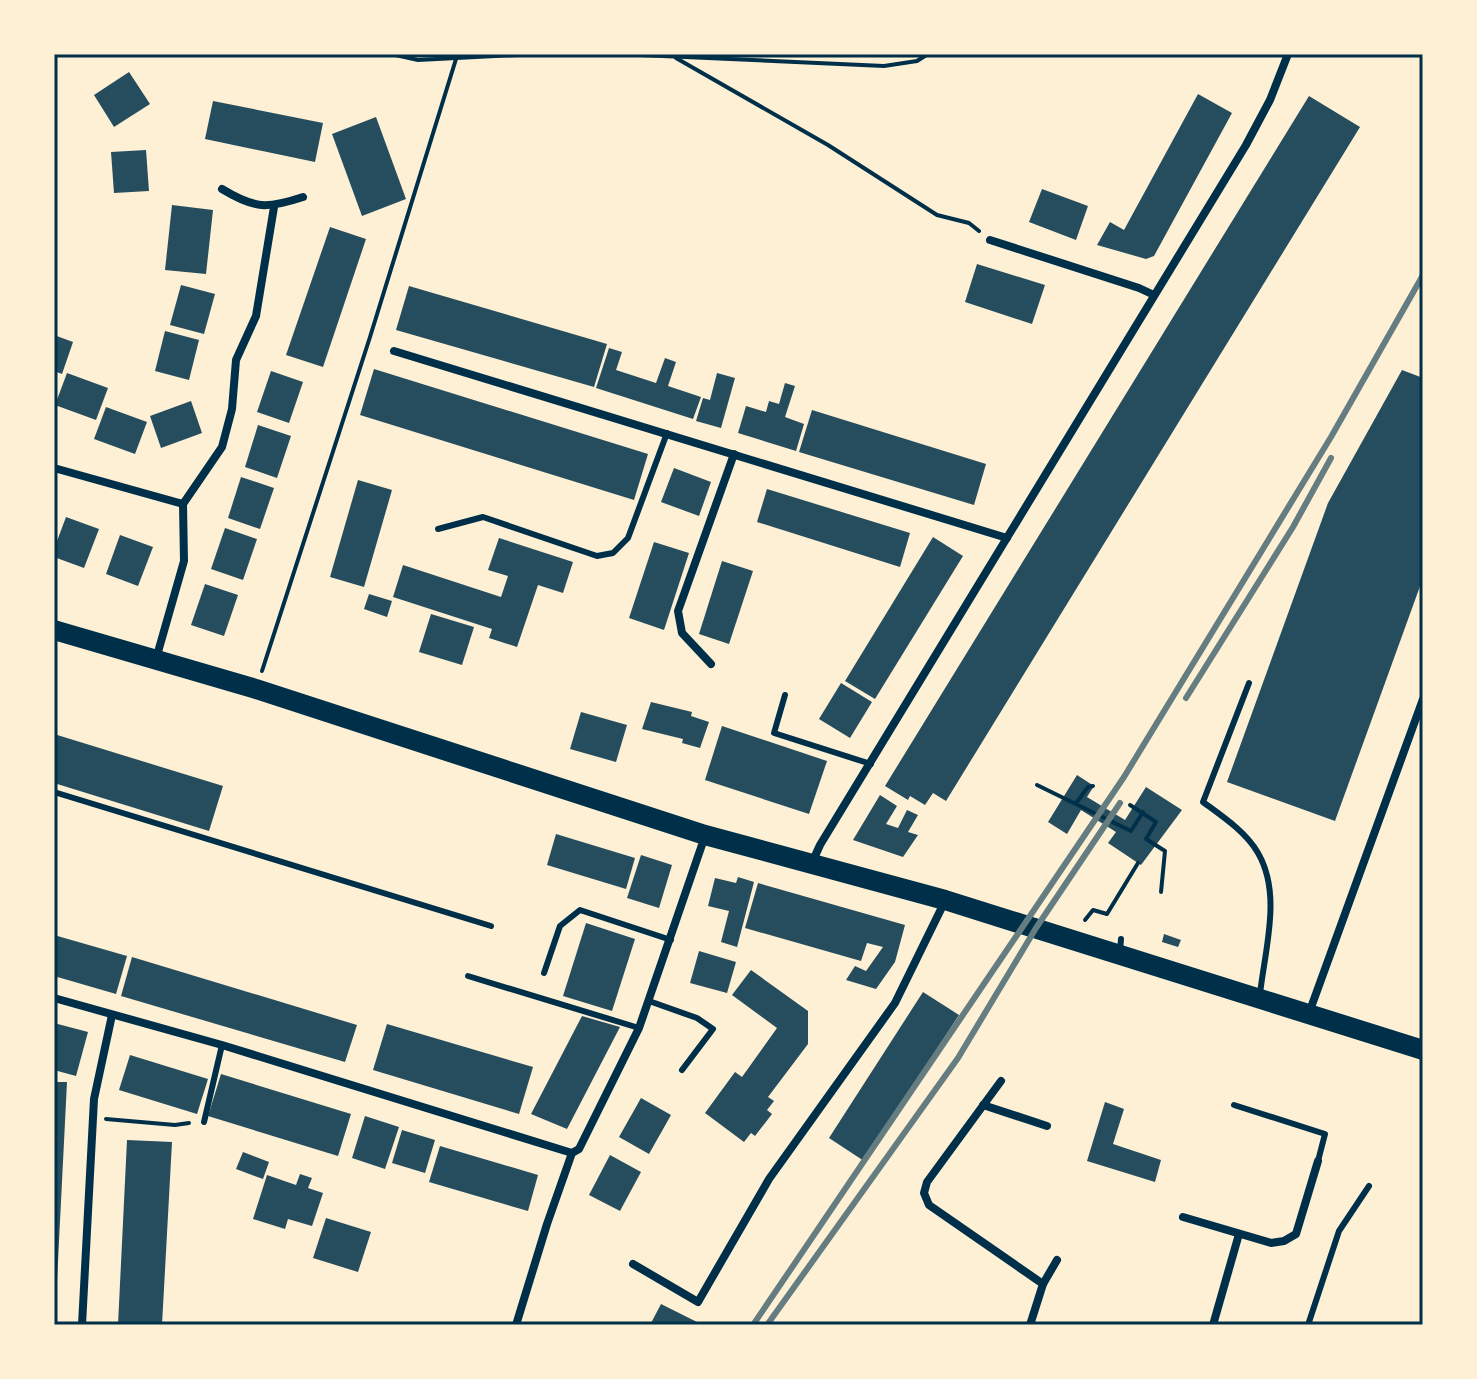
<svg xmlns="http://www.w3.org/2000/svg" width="1477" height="1379" font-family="Karla,sans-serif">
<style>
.building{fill:#264d5e}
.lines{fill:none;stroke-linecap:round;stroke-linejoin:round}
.path{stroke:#003049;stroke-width:4}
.service{stroke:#003049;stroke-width:6}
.minor{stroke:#003049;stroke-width:8}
.primary{stroke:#003049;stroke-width:20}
.rail{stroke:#657d81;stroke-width:6}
.neatline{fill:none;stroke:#003049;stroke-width:3}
</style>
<rect width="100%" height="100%" fill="#fdf0d5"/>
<g class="building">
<polygon points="129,72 150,104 114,127 94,95"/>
<polygon points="1198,94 1232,113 1154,256 1146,259 1097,245 1110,222 1124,230"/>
<polygon points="1309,96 1360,127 946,801 933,793 925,805 910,796 908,800 885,786"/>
<polygon points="213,101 323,123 315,162 205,139"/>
<polygon points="376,117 406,199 362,216 332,134"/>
<polygon points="146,150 149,191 114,193 111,152"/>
<polygon points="1042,189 1088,206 1076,240 1029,222"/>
<polygon points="172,205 213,210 206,274 165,270"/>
<polygon points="330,227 366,239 323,367 286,355"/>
<polygon points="977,264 1045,285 1032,324 965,302"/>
<polygon points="181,285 215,294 204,334 170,325"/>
<polygon points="409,286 607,344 594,387 396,330"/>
<polygon points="165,331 199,340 189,380 155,371"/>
<polygon points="54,335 73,342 62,374 54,371"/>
<polygon points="609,348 622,352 616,370 656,383 665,358 676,362 668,386 701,397 693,419 596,388"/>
<polygon points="374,369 648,454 634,500 360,415"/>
<polygon points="1402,370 1423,378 1423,578 1335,821 1227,782 1328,503"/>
<polygon points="271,371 303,382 289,423 257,412"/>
<polygon points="67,373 108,388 96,420 55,405"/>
<polygon points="717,373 735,378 721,428 696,421 703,398 710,400"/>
<polygon points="785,383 795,386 785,417 804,424 796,451 738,433 746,406 766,412 769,401 779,404"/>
<polygon points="191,401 202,433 161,448 150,416"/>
<polygon points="106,407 147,422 135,454 94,439"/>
<polygon points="812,410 986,464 974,505 799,452"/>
<polygon points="258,425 291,436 277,478 245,467"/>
<polygon points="674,468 711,482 699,516 661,502"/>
<polygon points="241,477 274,488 260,529 228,518"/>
<polygon points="358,480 392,490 364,587 330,577"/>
<polygon points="767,489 910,533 900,567 757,522"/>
<polygon points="66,517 99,529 84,568 54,557 54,549"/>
<polygon points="225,528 257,539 243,580 211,569"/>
<polygon points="120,535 153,547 138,586 106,574"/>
<polygon points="933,537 963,556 875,699 845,681"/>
<polygon points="499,538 573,562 563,593 538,585 517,647 489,638 492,629 393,597 403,565 501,597 508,576 488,570"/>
<polygon points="654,542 689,553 664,630 629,618"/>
<polygon points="722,561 753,571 729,644 699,634"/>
<polygon points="205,584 238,595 224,636 191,625"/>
<polygon points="369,594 392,601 387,617 364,609"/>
<polygon points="431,614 474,627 462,665 419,652"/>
<polygon points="841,683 872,702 850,738 819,719"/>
<polygon points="651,702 692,712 691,716 709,722 700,748 682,743 683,739 642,729"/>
<polygon points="581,712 627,725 616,762 570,749"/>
<polygon points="722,726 827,761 809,814 705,780"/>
<polygon points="54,734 223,786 209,831 54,783"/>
<polygon points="1077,775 1094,786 1087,797 1125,820 1146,787 1182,810 1141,865 1108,843 1116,832 1081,810 1067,834 1048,822"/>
<polygon points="880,795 897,806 886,824 898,828 907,810 918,815 908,832 918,835 903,857 853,840"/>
<polygon points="556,834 635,858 626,889 547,865"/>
<polygon points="641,855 672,865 659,908 627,898"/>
<polygon points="738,877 754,882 737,947 721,942 729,911 708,906 715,878 736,883"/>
<polygon points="758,883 905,925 895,962 876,989 846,980 855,966 866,971 883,947 867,943 861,961 745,928"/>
<polygon points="586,923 635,939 612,1011 563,996"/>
<polygon points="1164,934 1181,940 1178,947 1162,942"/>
<polygon points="54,935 127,956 116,994 54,976"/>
<polygon points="699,951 736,962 727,993 690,983"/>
<polygon points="132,957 357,1025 345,1062 121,996"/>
<polygon points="751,970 808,1011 808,1044 768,1097 774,1101 767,1110 772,1114 755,1136 751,1133 744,1142 705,1113 735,1072 742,1077 777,1028 732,995"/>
<polygon points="923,992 959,1015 864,1161 829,1138"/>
<polygon points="582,1016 620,1027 567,1129 531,1114"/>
<polygon points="54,1023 88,1032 76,1076 54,1070"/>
<polygon points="387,1024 533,1067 519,1114 373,1070"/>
<polygon points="130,1055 208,1079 197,1114 119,1090"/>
<polygon points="221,1074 351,1114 338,1156 208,1116"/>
<polygon points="54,1082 67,1082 56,1301 54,1301"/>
<polygon points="641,1098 671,1115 649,1154 619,1137"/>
<polygon points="1105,1102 1124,1109 1113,1144 1161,1160 1155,1182 1087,1161"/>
<polygon points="365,1116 399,1127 385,1169 352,1158"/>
<polygon points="402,1130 435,1140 425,1173 392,1163"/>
<polygon points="127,1140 172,1142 162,1325 118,1325"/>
<polygon points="440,1146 538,1175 528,1211 429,1182"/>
<polygon points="243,1152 269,1162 263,1179 236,1169"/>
<polygon points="610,1155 641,1172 620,1211 589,1195"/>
<polygon points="300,1174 312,1178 308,1188 323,1193 312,1226 288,1219 285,1229 253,1219 267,1175 296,1185"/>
<polygon points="326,1218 371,1232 358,1272 313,1258"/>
<polygon points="661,1304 697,1322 696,1325 650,1325"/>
</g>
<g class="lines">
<g class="path">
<polyline points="391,54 418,60 535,54"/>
<polyline points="617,54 884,66 917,61 928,54"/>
<polyline points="676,58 828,145 937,215 969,223 979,231"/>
<polyline points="262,671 370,337 456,59"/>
<polyline points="1037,785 1131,831 1143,812"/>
<polyline points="1077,802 1088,787 1093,786"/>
<polyline points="1130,805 1156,822 1146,839 1165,851 1161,892"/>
<polyline points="1085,920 1093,910 1107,914 1138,863"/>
<polyline points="106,1119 175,1125 189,1123"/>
</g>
<g class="service">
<polyline points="438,529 483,517 597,556 613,553 628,538 667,433"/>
<path d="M1249,683L1203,802C1222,816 1246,832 1258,853C1282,894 1265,949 1260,994"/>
<polyline points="785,695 774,733 871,764"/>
<polyline points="54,792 491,926"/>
<polyline points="1120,951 1121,939"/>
<polyline points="544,973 560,926 580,910 671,940"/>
<polyline points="468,976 639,1028"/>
<polyline points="649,1001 697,1018 713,1029 682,1070"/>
<polyline points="1234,1105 1325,1134 1318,1161"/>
<polyline points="204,1122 222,1045"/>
<polyline points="1308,1325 1339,1231 1369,1186"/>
</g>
<g class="minor">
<path d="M222,189C255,209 267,209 303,197"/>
<polyline points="990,240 1139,288 1154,295"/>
<polyline points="394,351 1007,538"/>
<polyline points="54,468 183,504"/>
<polyline points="156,659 184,561 183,504 222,447 232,409 236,360 256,316 274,207"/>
<polyline points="711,664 682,633 678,611 734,454"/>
<polyline points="811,865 820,845 1246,145 1270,100 1288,54"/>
<polyline points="54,998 222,1045 572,1153"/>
<polyline points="1309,1013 1423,699"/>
<polyline points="1001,1081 927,1182 924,1193 929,1205 1043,1284"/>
<polyline points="983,1105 1047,1126"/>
<polyline points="1183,1217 1271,1243 1284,1241 1296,1234 1318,1161"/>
<polyline points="633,1264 698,1302 769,1179 895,1003 945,901"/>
<polyline points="82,1325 94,1099 112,1015"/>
<polyline points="516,1325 547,1224 572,1153 579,1149 639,1028 705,836"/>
<polyline points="1030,1325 1043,1284 1057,1260"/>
<polyline points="1213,1325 1239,1234"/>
</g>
<polyline class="primary" points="54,630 256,689 705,835 945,900 1423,1050"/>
<g class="rail">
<polyline points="1186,698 1293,527 1331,458"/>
<polyline points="753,1325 1124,777 1331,437 1423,275"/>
<polyline points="767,1325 958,1058 1036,928 1120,803"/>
</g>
</g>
<rect width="1477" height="1379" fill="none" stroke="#fdf0d5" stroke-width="112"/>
<rect x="56" y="56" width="1365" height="1267" class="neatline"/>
</svg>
